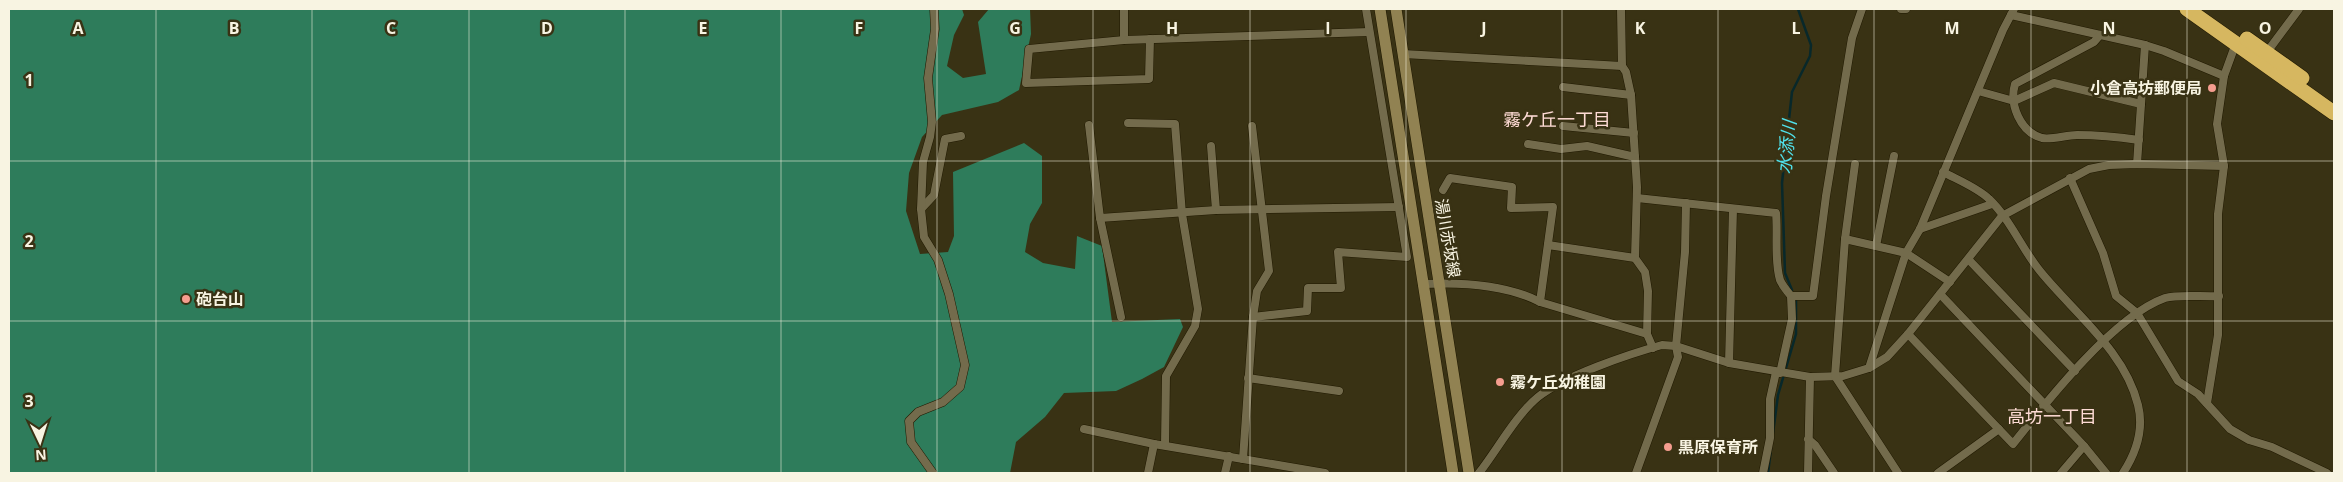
<svg xmlns="http://www.w3.org/2000/svg" width="2343" height="482" font-family="'Open Sans','Noto Sans JP',sans-serif">
<style>
.forest{fill:#2e7c5b}
.lines{fill:none;stroke-linecap:round;stroke-linejoin:round}
.stream{stroke:#08282a;stroke-width:2.5}
.street-casing{stroke:#201900;stroke-width:9}
.secondary-casing{stroke:#201900;stroke-width:12}
.highway-casing{stroke:#201900;stroke-width:16}
.street{stroke:#736b4c;stroke-width:8}
.secondary{stroke:#918252;stroke-width:11}
.highway{stroke:#d6b760;stroke-width:15}
.grid{fill:none;stroke:#f8f4e2;stroke-width:1;stroke-opacity:0.55}
.poi-dot{fill:#f59d8f;stroke:#393214;stroke-width:2}
.labels{text-anchor:middle;dominant-baseline:central;stroke-width:5;stroke-linejoin:round;paint-order:stroke}
.poi-label{font-size:16px;font-weight:bold;fill:#f8f4e2;stroke:#393214;text-anchor:start}
.street-label{font-size:16px;fill:#f8f4e2;stroke:#393214}
.neighbourhood-label{font-size:18px;fill:#fedbd5;stroke:#393214}
.water-label{font-size:18px;font-style:italic;fill:#50e2ec;stroke:#393214}
.grid-label{font-size:16px;text-anchor:middle;font-weight:bold;fill:#f8f4e2;stroke:#393214;stroke-width:5;stroke-linejoin:round;paint-order:stroke}
</style>
<rect width="100%" height="100%" fill="#393214"/>
<polygon class="forest" points="9,9 962,9 964,15 954,35 947,66 963,78 986,74 978,22 989,9 1030,9 1031,34 1019,90 998,102 942,115 922,137 909,173 906,211 920,254 948,252 954,236 953,172 1024,143 1042,156 1042,203 1030,224 1025,252 1043,263 1075,269 1077,236 1102,246 1112,322 1180,319 1183,327 1164,367 1142,379 1116,391 1064,393 1045,417 1016,442 1010,473 9,473"/>
<g class="lines">
<g class="stream">
<polyline points="1792,290 1785,273 1782,183 1792,92 1810,56 1811,45 1798,9"/>
<polyline points="1773,433 1778,395 1796,334 1796,300"/>
<polyline points="1768,473 1771,449"/>
</g>
<g class="street-casing">
<g id="street">
<polyline points="1124,9 1124,40 1369,32"/>
<polyline points="1621,9 1622,66 1626,72 1631,95 1637,187 1635,258 1645,272 1648,291 1647,334"/>
<polyline points="1901,9 1906,9"/>
<polyline points="2011,15 2145,45 2164,51 2224,76"/>
<path d="M2100,35L2094,42L2015,84C2009,104 2020,132 2042,138C2052,140 2066,135 2077,135C2098,135 2118,137 2139,140"/>
<polyline points="1124,40 1029,49 1026,83 1149,79 1150,39"/>
<polyline points="2267,52 2299,9"/>
<polyline points="1403,54 1622,66"/>
<polyline points="1563,87 1631,95"/>
<polyline points="1978,91 2014,101"/>
<polyline points="2014,101 2054,83 2141,104"/>
<polyline points="1128,123 1175,124 1182,214 1198,309 1195,326 1166,376 1165,445"/>
<polyline points="1089,125 1100,218 1121,317"/>
<polyline points="1563,126 1634,133"/>
<polyline points="1528,144 1561,149 1587,146 1635,157"/>
<polyline points="1211,146 1216,210"/>
<polyline points="2137,164 2145,45"/>
<path d="M1943,172C1958,180 1978,188 1989,199C2010,219 2022,249 2040,271C2074,313 2125,351 2138,405C2144,429 2136,453 2123,473"/>
<polyline points="2070,178 2103,253 2116,296 2137,313 2178,381 2198,394 2230,429 2249,440 2272,447 2327,473"/>
<polyline points="1443,190 1450,178 1512,187 1511,208 1553,207 1540,302"/>
<path d="M1637,198L1776,213C1778,233 1774,261 1780,280C1782,285 1787,291 1791,296"/>
<polyline points="921,209 934,195 945,139 961,136"/>
<polyline points="1100,218 1216,210 1399,207"/>
<polyline points="1920,229 1992,204"/>
<polyline points="1845,239 1855,164"/>
<polyline points="1548,245 1635,258"/>
<polyline points="1876,246 1894,156"/>
<polyline points="1969,260 2075,371"/>
<path d="M1422,284C1461,282 1505,284 1540,302L1647,334L1653,348"/>
<polyline points="1940,294 2084,446 2106,473"/>
<polyline points="1253,317 1307,311 1308,288 1341,288 1338,252 1407,257 1366,9"/>
<path d="M1908,334L2013,444C2047,401 2114,316 2165,298C2178,294 2204,297 2219,296"/>
<polyline points="1729,363 1733,209"/>
<polyline points="1869,368 1906,253 1920,229 2003,30 2014,9"/>
<polyline points="1780,373 1792,319 1791,296 1813,296 1826,196 1852,38 1862,9"/>
<polyline points="1248,378 1339,391"/>
<polyline points="2207,403 2218,335 2218,214 2224,166 2217,124 2224,76 2236,43"/>
<polyline points="1084,429 1154,444 1325,473"/>
<polyline points="1808,439 1815,445 1834,473"/>
<polyline points="1243,459 1253,317 1257,291 1269,271 1252,126"/>
<polyline points="933,473 911,442 909,421 918,412 943,402 960,387 965,365 949,294 938,260 924,237 921,209 923,162 930,137 932,122 928,78 935,29 934,9"/>
<polyline points="1148,473 1154,444"/>
<polyline points="1225,473 1229,456"/>
<path d="M1479,473C1497,450 1516,415 1538,397C1564,376 1629,354 1662,345L1676,346L1729,363L1810,377L1843,376L1869,368L1887,357L1908,334L2002,216L2089,169L2109,165L2137,164L2224,166"/>
<polyline points="1636,473 1678,357 1676,346 1685,252 1686,203"/>
<polyline points="1763,473 1770,438 1770,399 1776,372"/>
<polyline points="1808,473 1810,377"/>
<polyline points="1898,473 1835,376 1845,239 1906,253 1950,282"/>
<polyline points="1938,473 1999,429"/>
<polyline points="2061,473 2084,446"/>
</g>
</g>
<g class="secondary-casing">
<g id="secondary">
<polyline points="1380,9 1453,473"/>
<polyline points="1396,9 1469,473"/>
</g>
</g>
<g class="highway-casing">
<g id="highway">
<polyline points="2187,9 2334,113"/>
<polyline points="2247,39 2302,78"/>
</g>
</g>
<use href="#street" class="street"/>
<use href="#secondary" class="secondary"/>
<use href="#highway" class="highway"/>
</g>
<path class="grid" d="M156,9V473M312,9V473M469,9V473M625,9V473M781,9V473M937,9V473M1093,9V473M1250,9V473M1406,9V473M1562,9V473M1718,9V473M1874,9V473M2031,9V473M2187,9V473M9,161H2334M9,321H2334"/>
<g class="poi-dot">
<circle cx="2212" cy="88" r="5"/>
<circle cx="186" cy="299" r="5"/>
<circle cx="1500" cy="382" r="5"/>
<circle cx="1668" cy="447" r="5"/>
</g>
<g class="labels">
<g class="poi-label">
<text x="2202" y="88" text-anchor="end">小倉高坊郵便局</text>
<text x="196" y="299">砲台山</text>
<text x="1510" y="382">霧ケ丘幼稚園</text>
<text x="1678" y="447">黒原保育所</text>
</g>
<g class="street-label">
<text transform="translate(1448 238) rotate(80)">湯川赤坂線</text>
</g>
<g class="neighbourhood-label">
<text x="1557" y="119">霧ケ丘一丁目</text>
<text x="2052" y="416">高坊一丁目</text>
</g>
<g class="water-label">
<text transform="translate(1786 147) rotate(-84)">水添川</text>
</g>
</g>
<g class="grid-label">
<text x="78" y="34">A</text>
<text x="234" y="34">B</text>
<text x="391" y="34">C</text>
<text x="547" y="34">D</text>
<text x="703" y="34">E</text>
<text x="859" y="34">F</text>
<text x="1015" y="34">G</text>
<text x="1172" y="34">H</text>
<text x="1328" y="34">I</text>
<text x="1484" y="34">J</text>
<text x="1640" y="34">K</text>
<text x="1796" y="34">L</text>
<text x="1952" y="34">M</text>
<text x="2109" y="34">N</text>
<text x="2265" y="34">O</text>
<text x="29" y="86">1</text>
<text x="29" y="247">2</text>
<text x="29" y="407">3</text>
</g>
<rect width="2343" height="482" fill="none" stroke="#f8f4e2" stroke-width="20"/>
<g transform="translate(40 442) rotate(176)" stroke="#393214" stroke-width="4" paint-order="stroke">
<path d="M0-4L9 19L0 12L-9 19Z" fill="#f8f4e2"/>
<text y="-8" font-size="14" font-weight="bold" text-anchor="middle" fill="#f8f4e2">N</text>
</g>
</svg>
